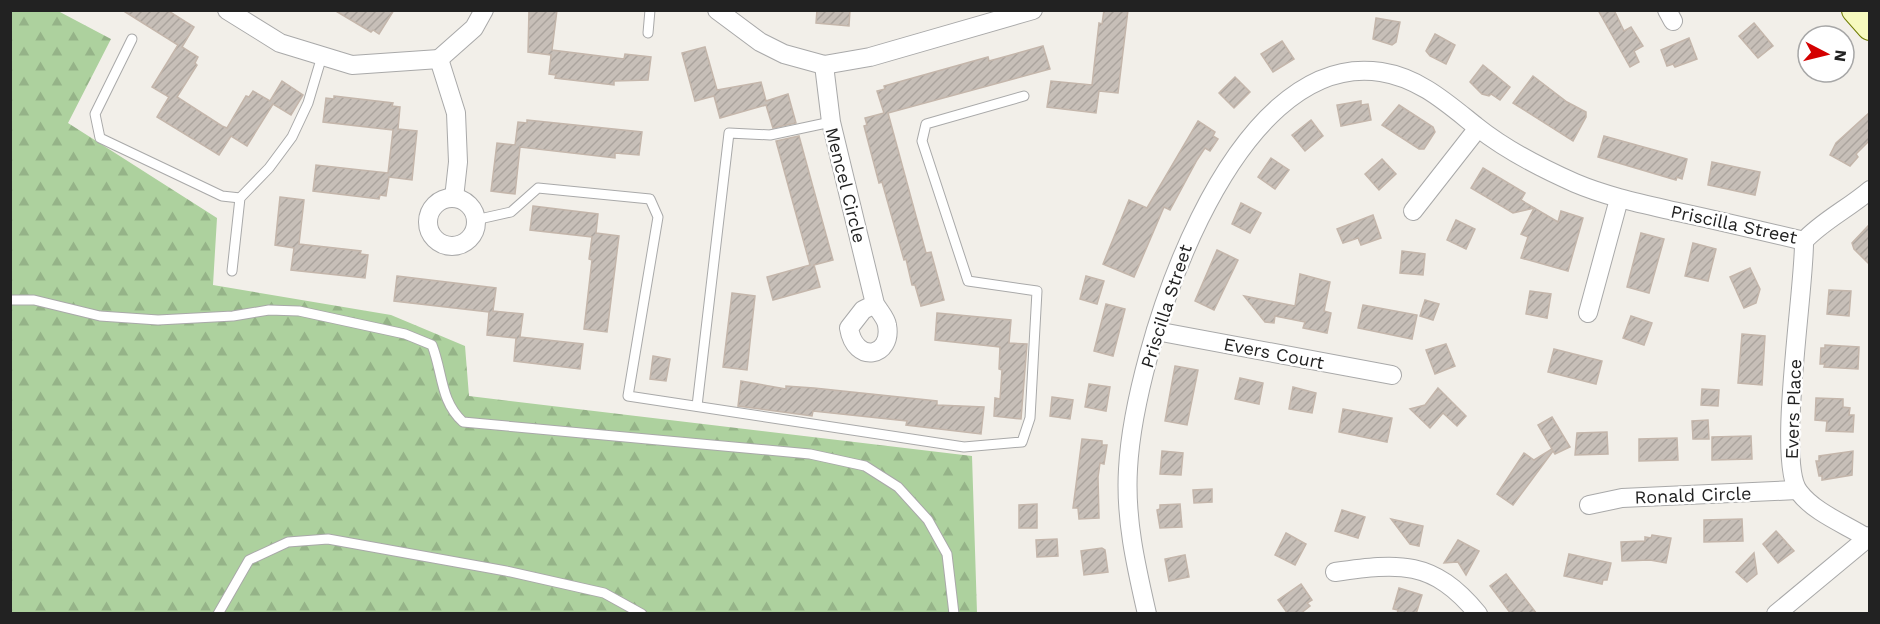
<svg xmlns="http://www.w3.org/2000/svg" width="1880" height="624" font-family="'Work Sans',sans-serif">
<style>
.forest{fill:url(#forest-firs)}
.building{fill:url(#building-hatch);stroke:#c4b6ab;stroke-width:1.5}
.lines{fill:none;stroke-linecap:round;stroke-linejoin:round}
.lane-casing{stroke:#a9a9a9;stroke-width:11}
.street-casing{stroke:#a9a9a9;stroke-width:20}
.secondary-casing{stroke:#707d05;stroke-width:28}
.lane{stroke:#fff;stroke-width:9}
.street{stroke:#fff;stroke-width:18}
.secondary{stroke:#f7fabf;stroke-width:26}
.labels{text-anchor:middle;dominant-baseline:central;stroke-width:5;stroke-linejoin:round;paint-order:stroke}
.street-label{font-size:18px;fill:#222;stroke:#fff}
</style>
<defs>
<pattern id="forest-firs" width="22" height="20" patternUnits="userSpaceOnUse" patternTransform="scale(1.5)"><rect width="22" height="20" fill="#add19e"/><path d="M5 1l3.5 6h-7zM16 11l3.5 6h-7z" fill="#95b388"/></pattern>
<pattern id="building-hatch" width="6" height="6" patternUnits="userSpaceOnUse" patternTransform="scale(1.5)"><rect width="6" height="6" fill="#c7bfb8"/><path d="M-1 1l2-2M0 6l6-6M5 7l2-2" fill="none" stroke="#aba49e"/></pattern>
</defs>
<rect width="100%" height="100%" fill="#f2efe9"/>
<polygon class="forest" points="10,11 58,11 111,39 68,123 217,218 213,285 391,315 465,346 469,396 972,456 977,613 11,613"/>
<g class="building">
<polygon points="122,10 167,10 194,27 182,47 198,57 195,63 197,65 177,97 222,126 227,128 246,96 249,97 253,91 270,101 282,81 303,95 291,115 273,104 247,146 231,136 219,155 157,117 169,97 152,87 178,45"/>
<polygon points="334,10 394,10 379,34 373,30 371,32"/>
<polygon points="529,10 557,10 552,50 624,59 625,54 651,57 648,80 614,81 614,85 555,78 556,75 549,74 551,55 528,52"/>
<polygon points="817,10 850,10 849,26 816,23"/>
<polygon points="1104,10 1128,10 1118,93 1099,91 1096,113 1047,107 1051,81 1092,85 1099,23 1102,24"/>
<polygon points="1598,10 1614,10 1624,31 1631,27 1643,46 1634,51 1639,62 1630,67"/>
<polygon points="1376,18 1400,22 1396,42 1392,45 1373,39"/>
<polygon points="1754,23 1773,46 1758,58 1739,36"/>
<polygon points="1435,34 1455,45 1446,64 1430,56 1426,51"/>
<polygon points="1689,38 1697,59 1675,67 1673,64 1667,66 1661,50"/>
<polygon points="1282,41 1294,59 1273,72 1261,54"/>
<polygon points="1043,46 1050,69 888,113 926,253 931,252 944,300 921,306 915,285 912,285 906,259 904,260 882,182 879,183 864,126 867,125 865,118 884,113 877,91 885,89 884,86 988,57 989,61"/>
<polygon points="705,47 717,90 761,82 766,101 788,94 796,123 773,128 766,105 720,118 714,96 695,101 682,53"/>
<polygon points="1483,65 1510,87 1500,100 1491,94 1489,96 1482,94 1470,82"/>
<polygon points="1533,76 1567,102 1586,112 1586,117 1573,141 1513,103"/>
<polygon points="1235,77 1250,92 1234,108 1219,93"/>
<polygon points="334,96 393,103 392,106 400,107 398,129 417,131 412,180 389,177 386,196 380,195 379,199 313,191 316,165 388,173 393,130 323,122 326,98 334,99"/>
<polygon points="1361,101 1361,105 1368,104 1371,120 1341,126 1337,105"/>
<polygon points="1399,105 1433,127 1435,132 1424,149 1419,149 1382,125"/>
<polygon points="1869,113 1869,141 1856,154 1858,157 1850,166 1830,155 1836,143"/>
<polygon points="527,120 642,132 639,155 615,153 615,158 520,147 515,194 491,191 497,143 515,145 518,122 527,123"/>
<polygon points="1311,120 1323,136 1305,151 1292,135"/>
<polygon points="1198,121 1215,132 1213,136 1218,139 1210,151 1205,148 1197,160 1170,210 1164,207 1134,277 1103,264 1129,200 1147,208"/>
<polygon points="799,136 833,260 814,265 820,287 773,300 767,277 810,265 776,141"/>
<polygon points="1604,136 1687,159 1682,179 1677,177 1676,180 1598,157"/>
<polygon points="1271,158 1289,170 1275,189 1258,177"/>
<polygon points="1382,159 1396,174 1379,190 1365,174"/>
<polygon points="1712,162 1760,172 1755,195 1708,185"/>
<polygon points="1483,168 1525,193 1521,200 1558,222 1561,211 1583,218 1568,271 1521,258 1528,237 1521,234 1534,208 1513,213 1471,188"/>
<polygon points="280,197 304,200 299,244 361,251 360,254 368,255 365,278 291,270 294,248 275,245"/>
<polygon points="1241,203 1261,213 1250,233 1232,224"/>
<polygon points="533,206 598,214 596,233 619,236 607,332 584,329 592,260 589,259 592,237 530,230"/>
<polygon points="1373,215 1381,238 1361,245 1358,238 1343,243 1337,229"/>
<polygon points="1456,220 1475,229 1466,249 1447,240"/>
<polygon points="1869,225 1869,264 1854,249 1852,243"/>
<polygon points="1641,233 1664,239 1649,293 1627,287"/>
<polygon points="1693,243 1716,249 1708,281 1685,276"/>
<polygon points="1217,250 1238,260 1214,310 1195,301"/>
<polygon points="1402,251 1425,254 1423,275 1400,273"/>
<polygon points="1750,268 1760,289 1756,303 1744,308 1730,277"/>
<polygon points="1300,274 1330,282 1324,311 1331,313 1327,333 1303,328 1305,322 1275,316 1274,323 1265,322 1244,296 1295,306"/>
<polygon points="397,276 496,288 493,311 523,314 520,337 583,344 580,369 514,361 516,338 487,335 489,312 394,301"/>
<polygon points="1086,276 1104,281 1097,304 1080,299"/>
<polygon points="1829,290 1851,291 1849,316 1827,314"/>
<polygon points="1530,291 1551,294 1547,318 1526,314"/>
<polygon points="732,293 755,296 747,370 723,367"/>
<polygon points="1425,300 1439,304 1433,320 1420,316"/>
<polygon points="1106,304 1125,309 1113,356 1094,351"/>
<polygon points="1363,305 1417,315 1412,339 1358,328"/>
<polygon points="937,313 1011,320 1009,343 1027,344 1021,419 994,416 995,398 1000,399 1002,370 999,369 1000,347 935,340"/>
<polygon points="1631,316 1652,323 1644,345 1623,338"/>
<polygon points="1742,334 1765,336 1762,385 1738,383"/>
<polygon points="1446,344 1455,366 1435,374 1426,350"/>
<polygon points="1825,345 1859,347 1858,369 1824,367 1825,364 1820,364 1821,348 1825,348"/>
<polygon points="1554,349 1602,361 1596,384 1548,372"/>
<polygon points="653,356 670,359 666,381 650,379"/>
<polygon points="1175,366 1198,370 1187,425 1165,421"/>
<polygon points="1240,378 1263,383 1259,404 1235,399"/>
<polygon points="741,381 786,389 786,386 814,388 937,401 937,405 984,407 981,434 906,425 907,421 813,411 812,416 738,406"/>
<polygon points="1089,384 1110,387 1106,411 1085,407"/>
<polygon points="1293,387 1316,393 1312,413 1289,409"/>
<polygon points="1438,388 1466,416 1457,426 1443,413 1430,428 1410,409 1425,405"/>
<polygon points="1702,389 1719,390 1718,406 1701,405"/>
<polygon points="1052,397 1073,400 1070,419 1050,416"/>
<polygon points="1816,398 1843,399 1843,407 1850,408 1849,415 1854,415 1853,432 1826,431 1827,421 1815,420"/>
<polygon points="1343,409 1392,418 1387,442 1339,432"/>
<polygon points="1552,417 1570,447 1555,454 1553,451 1513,505 1497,494 1524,453 1534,460 1552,449 1538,425"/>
<polygon points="1708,420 1709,439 1693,439 1692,421"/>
<polygon points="1607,432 1608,454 1575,455 1577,433"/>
<polygon points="1751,436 1752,459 1712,460 1712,437"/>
<polygon points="1677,438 1678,460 1639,461 1639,439"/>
<polygon points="1082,439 1102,441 1102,445 1107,445 1104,464 1100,463 1098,477 1099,518 1079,519 1078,508 1073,508"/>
<polygon points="1162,451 1183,453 1181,475 1160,474"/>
<polygon points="1853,451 1852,475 1822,480 1822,476 1819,476 1816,461 1819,461 1819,456"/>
<polygon points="1212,489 1212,502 1194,503 1193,490"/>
<polygon points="1037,504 1037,528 1019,528 1019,505"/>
<polygon points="1180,504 1182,527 1160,528 1157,510 1160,509 1160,505"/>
<polygon points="1342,510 1365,517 1358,538 1335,531"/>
<polygon points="1391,519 1423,526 1419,546 1410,544"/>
<polygon points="1742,519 1743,541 1704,542 1704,520"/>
<polygon points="1776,531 1794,551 1778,563 1763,544"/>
<polygon points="1286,533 1306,544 1295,565 1275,555"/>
<polygon points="1652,535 1671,538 1666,563 1650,560 1622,561 1621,542 1645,541 1645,537 1651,538"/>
<polygon points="1057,539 1058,556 1037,557 1036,540"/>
<polygon points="1458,540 1479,551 1466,575 1458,562 1444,563"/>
<polygon points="1102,548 1105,550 1108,572 1084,575 1081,551"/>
<polygon points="1754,553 1757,574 1747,582 1736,572"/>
<polygon points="1569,554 1611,563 1607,580 1603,580 1602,584 1564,576"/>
<polygon points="1185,555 1189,577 1169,581 1165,559"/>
<polygon points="1506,574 1537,614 1511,614 1490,586"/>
<polygon points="1301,584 1312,600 1307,603 1310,606 1300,614 1288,614 1278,600"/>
<polygon points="1399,588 1422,595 1416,614 1397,614 1398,610 1393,609"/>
</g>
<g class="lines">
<g class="lane-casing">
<g id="lane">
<polyline points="648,33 650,10"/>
<polyline points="132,39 95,114 100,138 222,196 240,198"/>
<polyline points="475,220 511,212 538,188 650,199 658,217 628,396 964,447 1022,442 1030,418 1037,291 968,281 922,141 926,124 1024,96"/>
<polyline points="232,271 240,198 269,168 292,137 308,103 322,56"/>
<path d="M10,300H34L100,316L158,320L233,316L269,310L299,311L405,334L432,345C443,373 440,401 463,422L810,454L865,466L898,487L928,520L947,554L954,614"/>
<polyline points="697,406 729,133 770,135 831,122"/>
<polyline points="218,614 249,560 288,542 328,539 506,571 604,593 642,614"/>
</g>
</g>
<g class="street-casing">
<g id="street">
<polyline points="227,10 280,43 352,65 439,59"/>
<polyline points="717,10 760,42 784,54 824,65 870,57 1033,10"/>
<polyline points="1667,10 1673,21"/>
<polyline points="439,59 456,113 458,162 454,198"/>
<polyline points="439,59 474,28 484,10"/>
<path d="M824,65L831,122L875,304C879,311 886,318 887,325C893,357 855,365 849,328L863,310L875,304"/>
<circle cx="452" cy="222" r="24"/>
<polyline points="1413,211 1478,128"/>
<path d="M1804,241C1805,287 1776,463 1799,492C1815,513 1845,524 1867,538"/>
<polyline points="1588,313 1619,199"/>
<polyline points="1156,331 1392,375"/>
<polyline points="1589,505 1622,498 1797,490"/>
<path d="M1335,572C1399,563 1433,559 1478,614"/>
<path d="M1147,614C1136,566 1125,519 1128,469C1134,354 1229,48 1381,72C1420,78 1448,104 1477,127C1506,150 1541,168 1575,183C1608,197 1643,204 1678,212C1720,221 1762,231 1804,241C1821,222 1849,208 1870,190"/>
<polyline points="1776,614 1870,536"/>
</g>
</g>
<g class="secondary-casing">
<polyline id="secondary" points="1855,10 1870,27"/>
</g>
<use href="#lane" class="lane"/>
<use href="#street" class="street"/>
<use href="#secondary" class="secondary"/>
</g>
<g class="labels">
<g class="street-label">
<text transform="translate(846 185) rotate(76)">Mencel Circle</text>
<text transform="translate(1734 224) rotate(12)">Priscilla Street</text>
<text transform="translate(1166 306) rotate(-72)">Priscilla Street</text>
<text transform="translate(1274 353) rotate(11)">Evers Court</text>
<text transform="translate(1793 409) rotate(-88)">Evers Place</text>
<text transform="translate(1693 495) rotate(-2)">Ronald Circle</text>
</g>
</g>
<rect width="1880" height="624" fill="none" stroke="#222222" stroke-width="24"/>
<g transform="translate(1826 54) rotate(97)"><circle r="28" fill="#ffffff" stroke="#a7a7a7" stroke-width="1.5"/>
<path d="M0-4.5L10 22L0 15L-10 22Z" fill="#d40000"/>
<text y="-9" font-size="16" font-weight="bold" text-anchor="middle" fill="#222222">N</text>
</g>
</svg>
